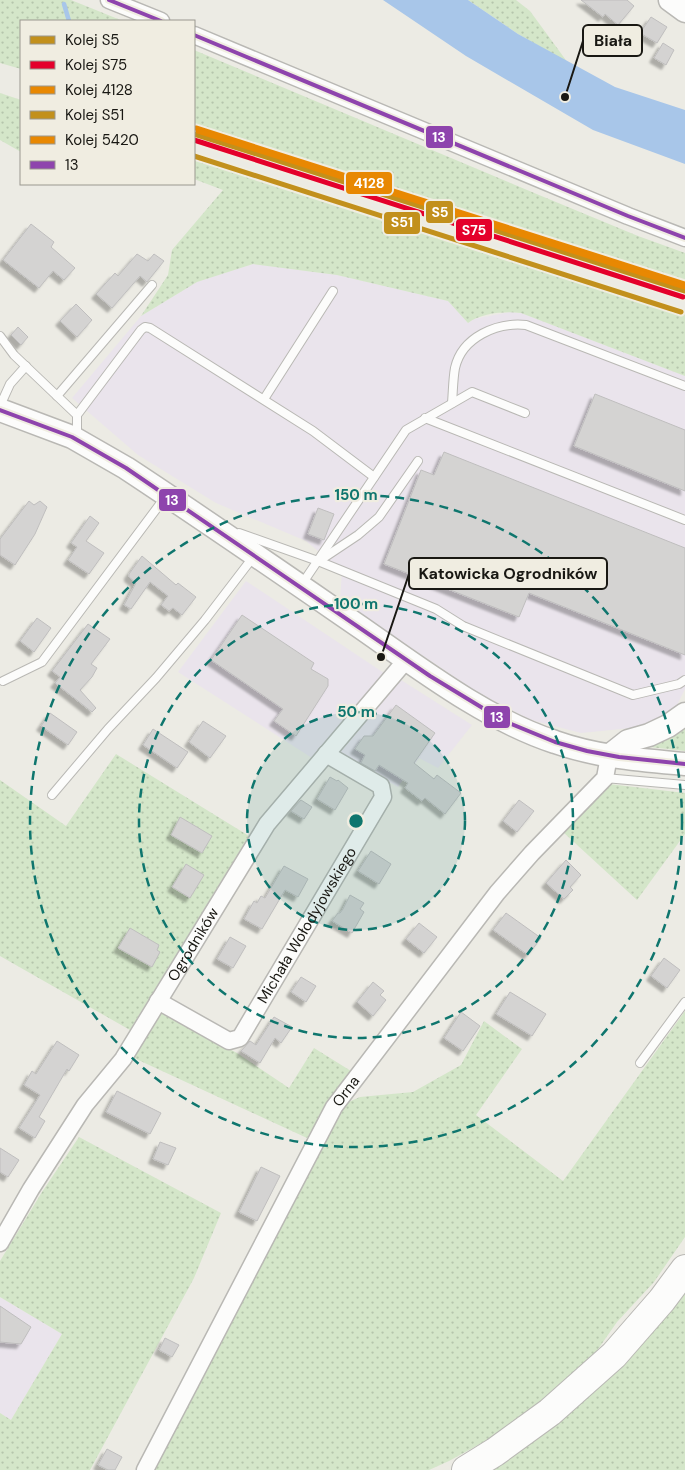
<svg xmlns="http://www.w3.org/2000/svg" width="685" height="1470" font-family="'DM Sans',sans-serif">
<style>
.commercial{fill:#eae4ec}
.grass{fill:url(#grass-dots)}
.water{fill:#a8c6e9}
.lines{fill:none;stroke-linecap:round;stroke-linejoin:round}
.stream{stroke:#a8c6e9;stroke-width:4.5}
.building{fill:#d4d3d2;stroke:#bfbebe;filter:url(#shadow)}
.lane-casing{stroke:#b9b8b4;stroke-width:10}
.street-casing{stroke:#b9b8b4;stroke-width:19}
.secondary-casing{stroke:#b9b8b4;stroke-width:25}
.highway-casing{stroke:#b9b8b4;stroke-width:30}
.lane{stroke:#fcfcfb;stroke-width:8}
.street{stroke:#fcfcfb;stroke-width:16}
.secondary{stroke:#fcfcfb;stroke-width:22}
.highway{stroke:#fcfcfb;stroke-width:28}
.bus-1-casing{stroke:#f0ede1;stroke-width:8}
.bus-1{stroke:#8e44ad;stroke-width:4}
.rail-1-casing{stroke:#f0ede1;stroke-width:9}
.rail-2-casing{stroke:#f0ede1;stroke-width:9}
.rail-3-casing{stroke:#f0ede1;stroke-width:9}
.rail-4-casing{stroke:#f0ede1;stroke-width:9}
.rail-5-casing{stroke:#f0ede1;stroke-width:9}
.rail-1{stroke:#c2901c;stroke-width:5}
.rail-2{stroke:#e4002b;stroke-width:5}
.rail-3{stroke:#e88802;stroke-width:5}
.rail-4{stroke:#c2901c;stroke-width:5}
.rail-5{stroke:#e88802;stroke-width:5}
.ring{fill:none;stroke:#0f766e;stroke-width:2.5;stroke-dasharray:9 6}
.labels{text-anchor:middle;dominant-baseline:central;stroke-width:4.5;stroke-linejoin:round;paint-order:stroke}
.street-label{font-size:15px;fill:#191813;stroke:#f0ede1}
.centre{fill:#0f766e;stroke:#f0ede1;stroke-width:2.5}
.ring-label{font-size:15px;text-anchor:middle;font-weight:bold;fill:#0f766e;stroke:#f0ede1;stroke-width:4.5;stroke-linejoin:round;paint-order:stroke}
.leader{fill:none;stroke:#191813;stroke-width:2}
.callout-dot{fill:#191813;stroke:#f0ede1;stroke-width:2}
.callout{fill:#f0ede1;stroke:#191813;stroke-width:2}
.callout-label{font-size:16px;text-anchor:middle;font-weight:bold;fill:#191813}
.line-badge{stroke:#f0ede1;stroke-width:2}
.badge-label{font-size:14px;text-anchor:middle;font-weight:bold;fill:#fff}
</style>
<defs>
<pattern id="grass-dots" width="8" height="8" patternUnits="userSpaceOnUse" patternTransform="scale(1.25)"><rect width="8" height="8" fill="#d4e6c9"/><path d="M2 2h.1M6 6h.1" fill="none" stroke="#b5c5ac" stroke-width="1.8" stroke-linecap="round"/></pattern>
<filter id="shadow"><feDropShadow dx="-4.5" dy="4.5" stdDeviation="1" flood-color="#0004"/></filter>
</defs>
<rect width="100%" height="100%" fill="#ecebe4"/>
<g class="commercial">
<polygon points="253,264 337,275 448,301 468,323 474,319 510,312 521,313 685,376 685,689 673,713 651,726 581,733 531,720 477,692 340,600 342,571 306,541 216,503 138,455 72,398 141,316 197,282"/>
<polygon points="246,581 384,673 312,758 178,672"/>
<polygon points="401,680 472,725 438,768 419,758 398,787 339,754"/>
<polygon points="0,1297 62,1334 11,1420 0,1413"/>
</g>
<g class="grass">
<polygon points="0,0 71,0 123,21 21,21 21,69 0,63"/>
<polygon points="468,0 516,0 530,11 568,63 518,34"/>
<polygon points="194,50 539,195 638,236 685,253 685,281 194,123"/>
<polygon points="0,93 21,100 21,152 0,140"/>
<path d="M194,155L685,311V376L521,313C505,311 481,313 468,323L448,301L337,275L253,264L197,282L141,316L168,275L172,250L223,190L194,179Z"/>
<polygon points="685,726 685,751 641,746"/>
<polygon points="116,754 249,836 130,1030 0,956 0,780 66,826"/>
<polygon points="609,784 685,793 685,834 637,900 563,832"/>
<polygon points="685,1011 685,1237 654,1282 617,1322 589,1362 507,1429 449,1461 429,1470 154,1470 344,1104 360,1097 413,1092 461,1065 484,1021 522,1049 476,1115 563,1181"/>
<polygon points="161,1012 237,1053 289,1088 314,1048 351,1071 307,1138 134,1058"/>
<polygon points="79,1137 221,1213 194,1278 90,1470 0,1470 0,1413 11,1420 62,1334 0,1297 0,1261 42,1192"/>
<polygon points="685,1286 685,1470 484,1470"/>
</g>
<polygon class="water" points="383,0 468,0 518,34 615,87 685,110 685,164 593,130 466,56"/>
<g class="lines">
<polyline class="stream" points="64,4 69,21"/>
</g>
<g class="building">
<polygon points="581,0 627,0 634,6 618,25 605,14 603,17"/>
<polygon points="651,17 667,27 657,43 640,33"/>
<polygon points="663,43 674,50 666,65 654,58"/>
<polygon points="31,224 54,242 51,247 75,268 64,280 53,271 39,288 3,260"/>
<polygon points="137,254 148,261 154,254 164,261 147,282 140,276 112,308 96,294 115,273 118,276"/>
<polygon points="76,304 92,320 77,337 60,321"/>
<polygon points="18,327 28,337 21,345 11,335"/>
<polygon points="595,394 685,430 685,491 574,446"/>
<polygon points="444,452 685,548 685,655 529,593 519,617 384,564 421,470 434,475"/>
<polygon points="29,501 34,505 40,501 47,507 35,534 15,565 0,555 0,539"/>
<polygon points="318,508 334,514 324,540 308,534"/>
<polygon points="90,516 99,523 86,541 104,553 89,574 68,560 77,547 71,543"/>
<polygon points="142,556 176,585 178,583 196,597 182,615 173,608 169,611 161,605 168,596 150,582 131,609 124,605 136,583 129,577 129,574"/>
<polygon points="242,615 314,663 311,669 328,679 328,686 296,736 274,721 283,709 211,660"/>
<polygon points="37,618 51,628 34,652 20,641"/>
<polygon points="88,624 110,639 91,664 97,668 92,677 80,690 96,708 92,712 55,683 60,677 52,671"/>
<polygon points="396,705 435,733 414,763 434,779 437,775 461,793 445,814 425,798 422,801 405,788 408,783 379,765 375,771 361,763 365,755 355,749 364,736 373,736"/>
<polygon points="50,713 77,732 68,745 41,726"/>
<polygon points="203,721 226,736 210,758 189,742"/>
<polygon points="153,729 188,752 177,768 143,745"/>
<polygon points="330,777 337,781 338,780 348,788 335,810 317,799"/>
<polygon points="301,800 312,807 304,819 291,811"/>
<polygon points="519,800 534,811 517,832 503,821"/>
<polygon points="180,817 212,836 202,853 171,835"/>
<polygon points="371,851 391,864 379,884 358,871"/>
<polygon points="566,860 581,875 570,887 573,890 564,899 546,883"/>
<polygon points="186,864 204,875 190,898 172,887"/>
<polygon points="284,866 308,879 298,897 285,890 262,929 244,919 254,901 257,903 261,896 265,898"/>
<polygon points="350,895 364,903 360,909 364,912 352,933 332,921 338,913 340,913 343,909"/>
<polygon points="506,913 541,938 528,955 493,930"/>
<polygon points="419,923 437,937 424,953 406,939"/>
<polygon points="130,928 159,945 157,950 160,952 152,967 118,948"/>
<polygon points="230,937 246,946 233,968 217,959"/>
<polygon points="664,958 680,970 667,988 651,976"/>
<polygon points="301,977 316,986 306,1002 291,992"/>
<polygon points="373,982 384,991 380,995 386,1000 373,1016 357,1002"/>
<polygon points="510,992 546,1014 532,1036 496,1014"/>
<polygon points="461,1012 480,1026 463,1051 444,1038"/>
<polygon points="274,1017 292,1027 281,1043 275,1038 260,1063 241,1051 250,1041 256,1045"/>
<polygon points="57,1041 79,1055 69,1071 67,1069 39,1117 45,1121 35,1138 19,1128 40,1095 24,1085 32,1071 36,1074"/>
<polygon points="117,1091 161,1113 150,1134 106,1112"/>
<polygon points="160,1142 176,1148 168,1165 153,1159"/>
<polygon points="0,1148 19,1160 8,1177 0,1172"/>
<polygon points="261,1167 280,1176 257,1221 239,1212"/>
<polygon points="0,1306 31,1327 21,1344 0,1342"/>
<polygon points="165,1338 179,1345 172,1357 159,1350"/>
<polygon points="107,1449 122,1457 115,1470 108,1470 98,1465"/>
</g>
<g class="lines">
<g class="lane-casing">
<g id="lane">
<polyline points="0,336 14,355 77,415 77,435"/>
<polyline points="57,396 152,285"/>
<polyline points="264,399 333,291"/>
<path d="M452,403C453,391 453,379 455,368C462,337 497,322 526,325L685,386"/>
<polyline points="0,406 10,384 26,366"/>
<polyline points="77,415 141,330 145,327 150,328 313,431 374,477"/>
<polyline points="425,418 685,520"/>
<polyline points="239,533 318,561 436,609 463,626 633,695 679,684 685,680"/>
<polyline points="322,559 358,535 379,517 418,461"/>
<polyline points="302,584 406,430 472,392 525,413"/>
<polyline points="3,681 42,662 166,496"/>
<polyline points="605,778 685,785"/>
<polyline points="52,795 108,729 156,678 205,620 254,556"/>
<polyline points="640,1063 685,1002"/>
</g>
</g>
<g class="street-casing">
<g id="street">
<polyline points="109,0 161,21"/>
<polyline points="194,35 628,216 685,238"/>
<path id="s1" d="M158,1001L229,1041L240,1038L383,797L381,786L326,754"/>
<path id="s2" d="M0,1243L31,1189L85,1105L123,1059L267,824L407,659"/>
<path id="s3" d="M145,1470L334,1107L497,893L532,853L605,778L609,756"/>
</g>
</g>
<g class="secondary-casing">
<g id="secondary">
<polyline points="670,0 685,11"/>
<path d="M0,410L72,437L126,468C205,520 283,574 360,627C419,668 487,720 555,742C597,757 641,760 685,764"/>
<polyline points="609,756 628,741 649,735 668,726 685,714"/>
</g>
</g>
<g class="highway-casing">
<polyline id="highway" points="466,1470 495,1452 550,1412 614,1355 662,1300 685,1269"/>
</g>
<use href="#lane" class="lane"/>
<use href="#street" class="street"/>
<use href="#secondary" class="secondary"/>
<use href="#highway" class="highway"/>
<g class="bus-1-casing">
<g id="bus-1">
<polyline points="109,0 161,21"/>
<polyline points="194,35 628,216 685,238"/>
<polyline points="0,410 72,437 126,468 430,676 504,721 555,742 587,751 619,757 685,764"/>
</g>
</g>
<use href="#bus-1" class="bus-1"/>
<g class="rail-1-casing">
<polyline id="rail-1" points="194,134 685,291"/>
</g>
<g class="rail-2-casing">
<polyline id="rail-2" points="194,140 683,297"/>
</g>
<g class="rail-3-casing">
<polyline id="rail-3" points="196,128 685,284"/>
</g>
<g class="rail-4-casing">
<polyline id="rail-4" points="194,156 681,312"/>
</g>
<g class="rail-5-casing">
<polyline id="rail-5" points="198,131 685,287"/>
</g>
<use href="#rail-1" class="rail-1"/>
<use href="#rail-2" class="rail-2"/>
<use href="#rail-3" class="rail-3"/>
<use href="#rail-4" class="rail-4"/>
<use href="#rail-5" class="rail-5"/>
</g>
<circle cx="356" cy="821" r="109" fill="#0f766e" fill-opacity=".12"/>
<g class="ring">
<circle cx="356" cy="821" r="109"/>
<circle cx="356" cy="821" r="217"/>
<circle cx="356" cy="821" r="326"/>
</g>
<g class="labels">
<g class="street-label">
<text stroke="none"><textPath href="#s1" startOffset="224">Michała Wołodyjowskiego</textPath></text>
<text stroke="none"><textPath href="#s2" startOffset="356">Ogrodników</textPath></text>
<text stroke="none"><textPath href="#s3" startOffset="429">Orna</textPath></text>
</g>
</g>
<circle cx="356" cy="821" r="8" class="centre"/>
<g class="ring-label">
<text x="356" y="500">150 m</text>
<text x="356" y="609">100 m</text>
<text x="356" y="717">50 m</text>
</g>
<path class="leader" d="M565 97L583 41M381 657L409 574"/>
<g class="callout-dot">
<circle cx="565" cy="97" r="5"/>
<circle cx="381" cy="657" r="5"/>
</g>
<g class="callout">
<rect x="583" y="25" width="59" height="31" rx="5"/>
<rect x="409" y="558" width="198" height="31" rx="5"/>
</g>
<g class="callout-label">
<text x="613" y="46">Biała</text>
<text x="508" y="579">Katowicka Ogrodników</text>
</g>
<g class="line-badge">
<rect x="425" y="125" width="29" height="24" rx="5" fill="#8e44ad"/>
<rect x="345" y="171" width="48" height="24" rx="5" fill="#e88802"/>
<rect x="425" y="200" width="29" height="24" rx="5" fill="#c2901c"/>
<rect x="383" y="211" width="38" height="24" rx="5" fill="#c2901c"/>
<rect x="455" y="218" width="38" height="24" rx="5" fill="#e4002b"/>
<rect x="158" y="488" width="29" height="24" rx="5" fill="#8e44ad"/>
<rect x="483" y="705" width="28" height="24" rx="5" fill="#8e44ad"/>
</g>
<g class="badge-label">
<text x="439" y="142">13</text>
<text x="369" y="188">4128</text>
<text x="440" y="217">S5</text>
<text x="402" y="227">S51</text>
<text x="474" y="235">S75</text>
<text x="172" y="505">13</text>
<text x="497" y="722">13</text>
</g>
<rect x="20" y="20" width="175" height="165" fill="#f0ede1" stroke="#9a988f"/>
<rect x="30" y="36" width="25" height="8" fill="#c2901c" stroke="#9a988f"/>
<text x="65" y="45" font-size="15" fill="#191813">Kolej S5</text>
<rect x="30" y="61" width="25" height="8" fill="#e4002b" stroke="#9a988f"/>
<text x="65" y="70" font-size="15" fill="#191813">Kolej S75</text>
<rect x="30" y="86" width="25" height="8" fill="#e88802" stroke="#9a988f"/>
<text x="65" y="95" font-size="15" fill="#191813">Kolej 4128</text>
<rect x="30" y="111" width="25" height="8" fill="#c2901c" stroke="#9a988f"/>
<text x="65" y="120" font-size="15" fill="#191813">Kolej S51</text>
<rect x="30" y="136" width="25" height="8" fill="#e88802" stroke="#9a988f"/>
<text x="65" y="145" font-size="15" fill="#191813">Kolej 5420</text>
<rect x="30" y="161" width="25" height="8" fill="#8e44ad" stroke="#9a988f"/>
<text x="65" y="170" font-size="15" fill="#191813">13</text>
</svg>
